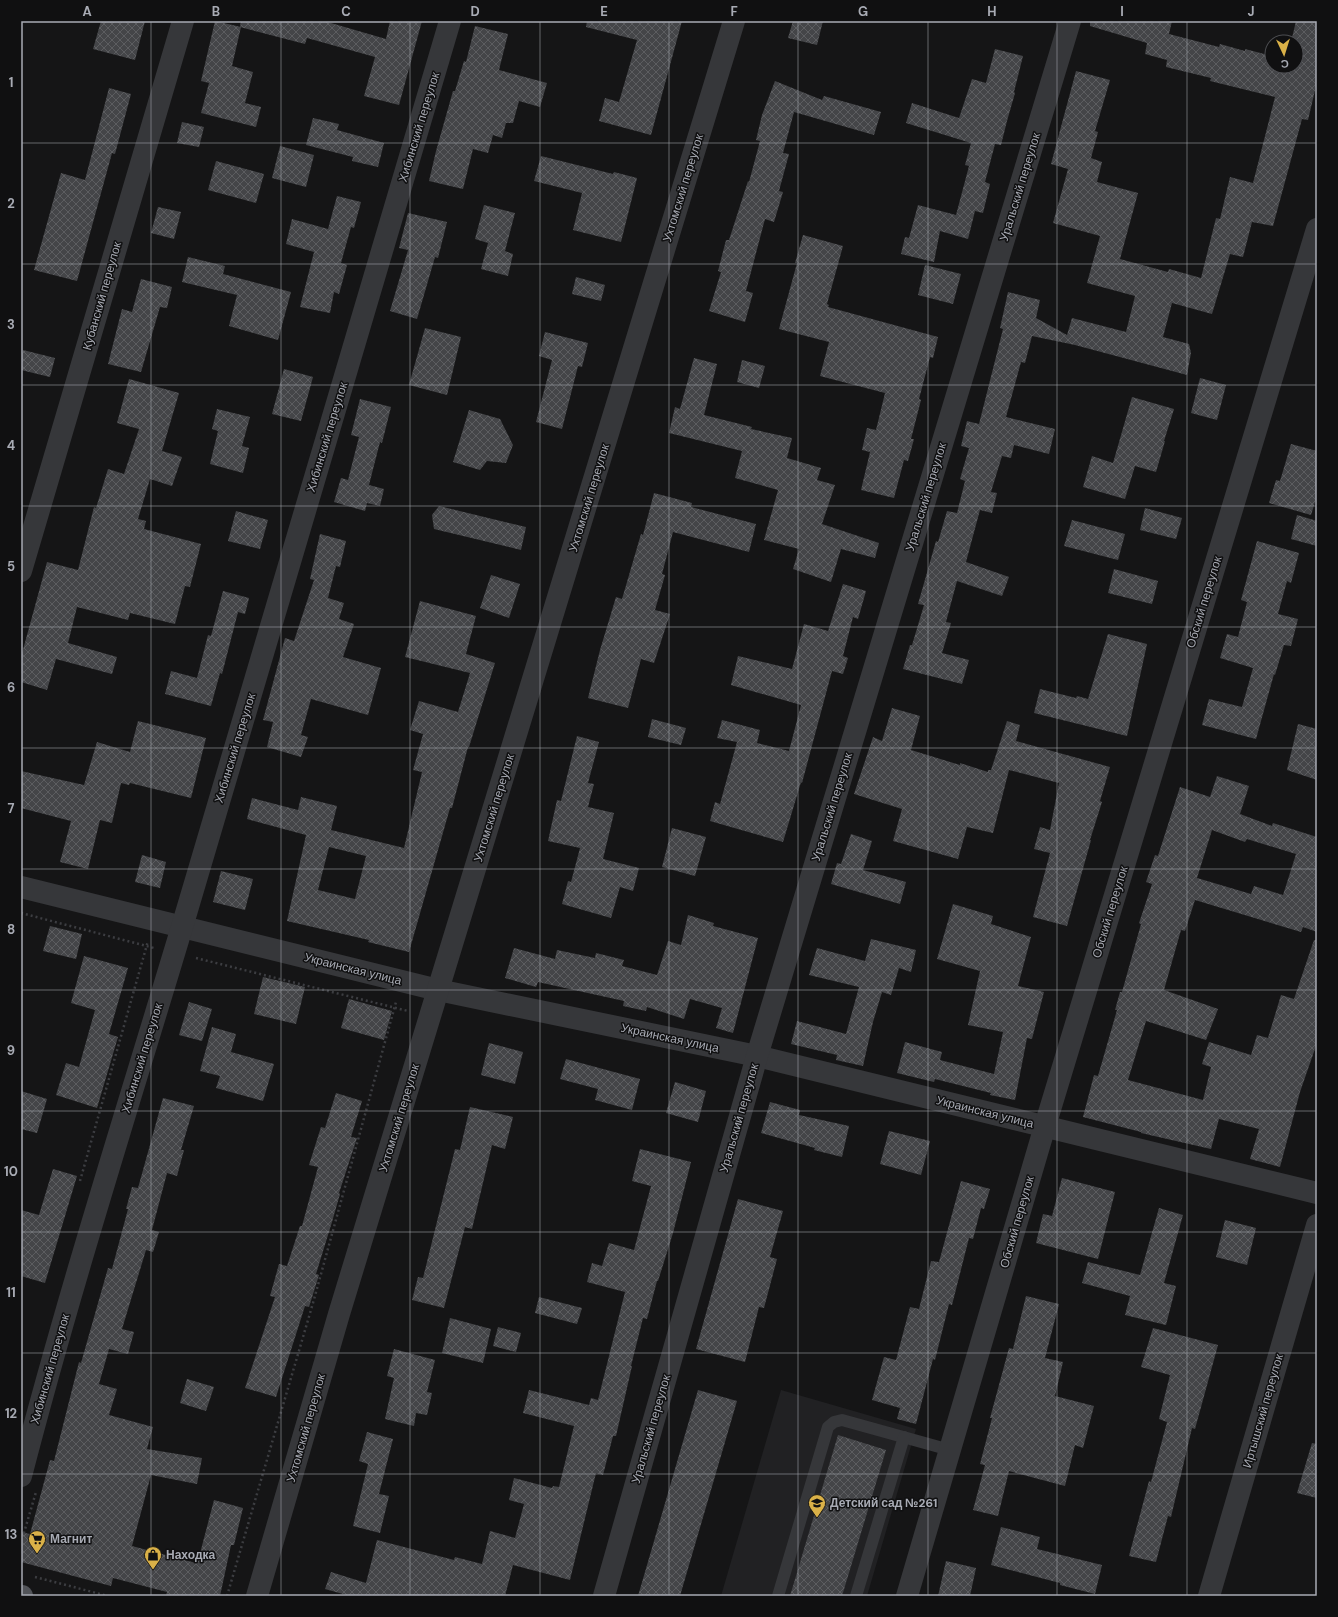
<svg xmlns="http://www.w3.org/2000/svg" width="1338" height="1617" font-family="'DM Sans',sans-serif">
<style>
.built{fill:#212123}
.building{fill:url(#building-cross-hatch);fill-rule:evenodd}
.lines{fill:none;stroke-linecap:round;stroke-linejoin:round}
.path{stroke:#3c3d41;stroke-width:2.5;stroke-dasharray:2 3;stroke-linecap:butt}
.lane{stroke:#36373a;stroke-width:12}
.street{stroke:#36373a;stroke-width:22}
.primary{stroke:#525459;stroke-width:22}
.grid{fill:none;stroke:#a8abb4;stroke-width:1;stroke-opacity:0.55}
.labels{text-anchor:middle;dominant-baseline:central;stroke-width:3;stroke-linejoin:round;paint-order:stroke}
.street-label{font-size:12px;fill:#a8abb4;stroke:#101011}
.poi-label{font-size:12px;font-weight:bold;fill:#a8abb4;stroke:#101011;text-anchor:start}
.neatline{fill:none;stroke:#a8abb4;stroke-width:1.5}
.grid-label{font-size:13px;text-anchor:middle;font-weight:bold;fill:#a8abb4}
</style>
<defs>
<pattern id="building-cross-hatch" width="8" height="8" patternUnits="userSpaceOnUse"><rect width="8" height="8" fill="#444548"/><path d="M0 0l8 8M0 8l8-8" fill="none" stroke="#5c5d60"/></pattern>
</defs>
<rect width="100%" height="100%" fill="#151516"/>
<polygon class="built" points="781,1390 916,1429 867,1596 721,1596"/>
<g class="building">
<polygon points="101,21 145,21 135,60 93,49"/>
<polygon points="215,21 241,27 232,66 253,72 245,103 261,107 256,127 201,113 209,83 201,81"/>
<polygon points="241,21 324,21 386,39 390,21 422,21 399,105 364,96 375,57 307,38 305,44 240,27"/>
<polygon points="587,21 682,21 651,135 599,121 605,98 619,102 637,40 586,27"/>
<polygon points="793,21 823,21 817,45 788,38"/>
<polygon points="1090,21 1172,21 1169,34 1219,47 1220,44 1245,51 1245,49 1272,56 1272,66 1296,66 1296,42 1291,42 1296,21 1317,21 1317,82 1308,120 1302,119 1273,226 1252,222 1243,257 1230,254 1212,314 1172,303 1163,337 1189,344 1191,353 1187,375 1075,345 1032,336 1025,363 1021,362 1006,417 1055,429 1049,454 1014,445 1011,458 1002,456 991,492 997,493 992,513 980,510 966,562 1009,577 1002,596 957,581 946,622 951,623 942,653 969,660 962,684 903,669 910,645 912,645 924,605 918,604 936,541 938,542 947,511 957,513 965,481 960,479 969,448 961,446 967,421 979,424 1003,329 1000,328 1008,292 1040,300 1036,318 1067,335 1072,318 1126,332 1135,296 1087,283 1100,236 1053,223 1068,169 1051,164 1076,71 1110,80 1095,131 1098,132 1091,158 1102,162 1097,182 1138,193 1120,259 1168,272 1169,269 1201,278 1216,218 1220,219 1230,177 1253,183 1275,97 1210,81 1211,78 1166,67 1167,60 1145,54 1147,43 1090,26"/>
<polygon points="475,26 508,34 499,70 547,83 540,107 519,101 513,123 506,123 502,138 493,135 488,153 473,149 463,189 429,181 436,151 453,91 455,91 464,61 466,62"/>
<polygon points="995,49 1023,56 1014,92 1015,93 1007,121 1001,145 995,144 985,182 990,184 983,213 975,211 968,239 940,231 934,262 901,254 905,237 909,238 918,205 956,215 969,166 965,165 971,143 906,123 912,103 959,118 972,79 986,83"/>
<polygon points="775,81 822,100 824,96 881,112 874,135 794,112 783,153 789,154 779,191 783,192 774,222 765,219 746,291 753,293 745,322 709,311 721,272 718,271 726,240 729,240 748,181 749,182 760,141 756,140 762,115"/>
<polygon points="109,88 131,94 115,154 112,153 77,281 34,270 61,173 85,180"/>
<polygon points="313,118 339,124 337,130 384,143 378,167 352,161 353,157 306,145"/>
<polygon points="182,122 204,127 199,147 177,143"/>
<polygon points="280,146 314,155 306,187 272,178"/>
<polygon points="541,156 613,174 614,172 637,178 621,242 573,230 582,193 534,181"/>
<polygon points="216,161 264,174 256,203 208,190"/>
<polygon points="337,196 361,202 354,228 351,227 341,263 347,265 339,294 334,292 330,313 300,307 314,252 286,244 292,219 328,229"/>
<polygon points="484,205 515,213 505,251 513,254 508,276 481,269 488,243 475,239"/>
<polygon points="158,207 181,212 174,239 151,233"/>
<polygon points="408,213 447,222 438,258 435,257 417,319 390,311 408,250 399,248"/>
<polygon points="803,235 843,246 827,304 829,305 828,307 938,337 933,358 930,357 919,399 921,400 911,439 914,439 908,461 904,460 894,498 861,490 870,452 862,450 867,428 876,430 885,393 820,376 829,342 779,329 797,263 795,263"/>
<polygon points="188,257 225,266 223,274 291,292 278,340 229,326 237,295 182,282"/>
<polygon points="925,265 961,274 953,304 918,295"/>
<polygon points="576,277 605,285 601,301 572,294"/>
<polygon points="141,279 172,287 167,308 160,307 141,372 108,364 122,309 132,312"/>
<polygon points="425,328 461,337 447,395 409,385"/>
<polygon points="545,332 588,343 582,367 578,366 562,429 536,422 552,360 539,356"/>
<polygon points="23,350 55,358 50,377 21,370 21,360"/>
<polygon points="694,358 717,364 704,415 752,427 751,429 792,438 787,458 821,468 817,480 835,485 822,524 879,543 875,558 841,549 831,582 793,569 799,549 764,540 778,490 735,478 742,451 669,433 675,407 680,409"/>
<polygon points="742,360 765,366 759,388 737,382"/>
<polygon points="284,369 313,377 301,421 272,414"/>
<polygon points="1200,378 1226,385 1217,420 1191,413"/>
<polygon points="129,379 179,393 162,451 182,457 172,486 150,479 138,519 146,521 144,529 201,544 190,587 185,586 175,624 130,613 128,620 77,607 68,643 117,657 112,674 56,659 47,690 21,682 21,657 47,562 78,570 94,507 96,508 108,469 124,474 139,429 117,423"/>
<polygon points="1132,397 1174,409 1164,441 1165,441 1156,472 1135,466 1125,499 1083,487 1092,456 1113,463"/>
<polygon points="360,399 391,407 382,443 380,442 369,485 384,489 380,506 367,503 365,511 334,502 341,478 348,480 359,437 351,435"/>
<polygon points="217,409 250,417 242,446 249,448 243,473 210,464 218,431 212,429"/>
<polygon points="469,410 500,419 513,445 506,463 487,461 480,470 453,462"/>
<polygon points="1291,444 1317,451 1317,496 1311,515 1269,503 1276,480 1280,481"/>
<polygon points="654,493 692,503 691,507 756,524 749,552 673,532 662,574 665,575 655,610 670,614 654,663 641,659 628,708 588,698 600,650 616,597 622,599 641,534 643,535"/>
<polygon points="439,506 526,527 521,550 434,529 432,515"/>
<polygon points="1145,508 1182,518 1176,539 1140,530"/>
<polygon points="236,511 268,520 260,549 228,541"/>
<polygon points="1297,515 1317,521 1317,546 1291,539"/>
<polygon points="1072,520 1125,534 1118,560 1064,546"/>
<polygon points="320,534 346,541 340,567 336,566 328,598 344,603 339,619 354,624 343,657 381,668 368,715 311,699 301,735 308,737 301,757 267,747 273,722 263,720 285,638 294,641 314,580 310,579"/>
<polygon points="1257,541 1299,553 1291,583 1287,581 1278,614 1298,619 1291,646 1284,645 1275,675 1274,674 1256,739 1202,725 1209,699 1242,707 1253,668 1220,658 1227,634 1238,637 1247,602 1241,600"/>
<polygon points="1114,569 1158,581 1152,604 1108,593"/>
<polygon points="491,575 520,584 509,618 480,608"/>
<polygon points="843,584 866,591 858,619 853,617 843,656 848,658 843,674 832,671 802,783 801,782 783,842 710,821 715,802 720,804 737,742 717,738 722,720 760,730 757,743 789,751 801,705 731,685 738,656 792,669 804,624 828,631"/>
<polygon points="223,591 249,598 245,614 238,612 222,674 220,673 211,706 165,694 171,671 197,678 208,635 211,636"/>
<path d="M420,601L476,616L466,654L495,663L469,747H468L452,808H450L409,952L368,942L369,940L287,921L306,835L247,819L252,798L298,810L301,797L337,806L331,830L404,848L422,772L413,770L423,734L410,730L419,701L458,712L470,673L405,657ZM329,847L366,856L355,899L318,890Z"/>
<polygon points="1108,634 1147,644 1127,736 1034,713 1040,689 1076,698 1077,696 1088,699"/>
<polygon points="892,708 920,716 911,750 960,765 960,763 988,772 988,770 991,770 1007,721 1020,725 1016,741 1110,767 1100,801 1102,802 1090,840 1091,840 1067,926 1033,917 1050,853 1034,849 1040,827 1050,830 1059,783 1009,770 993,833 967,827 958,859 893,841 902,809 854,794 873,737 882,741"/>
<polygon points="652,719 686,728 681,745 648,737"/>
<polygon points="138,721 206,738 191,798 130,783 129,785 121,783 112,823 100,820 88,869 60,862 71,821 21,808 21,771 84,785 97,742 130,752"/>
<polygon points="1298,724 1317,729 1317,780 1287,770"/>
<polygon points="577,736 599,742 588,783 594,784 588,807 614,813 603,859 639,868 633,891 620,887 611,918 562,904 568,881 571,882 580,848 548,841 557,800 561,801"/>
<path d="M1217,776L1249,786L1240,814L1272,826L1273,823L1317,837V932L1303,927L1301,932L1195,900L1185,931L1181,930L1164,990L1218,1009L1206,1040L1146,1021L1128,1080L1203,1100L1211,1067L1202,1064L1209,1042L1251,1055L1257,1035L1268,1038L1281,995L1294,999L1314,940H1317V1043L1300,1092L1280,1167L1250,1159L1259,1129L1219,1119L1211,1149L1141,1133V1132L1083,1117L1094,1075L1098,1076L1117,1010H1115L1120,992H1122L1141,924L1139,923L1152,884L1146,882L1155,855L1158,856L1180,787L1210,797ZM1212,830L1245,842L1247,839L1296,854L1283,895L1254,886L1251,894L1197,878Z"/>
<polygon points="672,828 706,837 695,876 662,867"/>
<polygon points="851,834 872,841 863,870 906,882 900,904 831,884 837,863 841,864"/>
<polygon points="142,855 166,862 160,888 135,882"/>
<polygon points="221,871 253,879 245,910 213,902"/>
<polygon points="953,904 993,916 991,924 1031,937 1018,986 1044,992 1032,1039 1027,1038 1015,1100 990,1095 991,1093 935,1079 934,1082 897,1073 905,1042 942,1052 940,1060 994,1074 1003,1032 968,1025 980,971 937,959"/>
<polygon points="688,915 714,923 713,926 758,938 733,1033 716,1028 722,1008 690,999 684,1019 647,1007 646,1011 623,1006 624,1001 538,982 536,987 505,978 514,948 555,959 557,950 595,958 596,953 624,960 622,966 657,975 668,941 681,945"/>
<polygon points="50,926 82,934 76,959 43,951"/>
<polygon points="871,939 916,950 911,972 899,968 891,995 882,992 873,1022 863,1066 836,1060 837,1055 791,1044 797,1021 846,1034 859,987 809,975 817,948 865,961"/>
<polygon points="84,956 128,968 109,1034 118,1037 97,1108 56,1095 66,1063 79,1067 95,1010 71,1003"/>
<polygon points="263,977 305,987 296,1024 254,1014"/>
<polygon points="349,999 392,1011 384,1040 341,1028"/>
<polygon points="189,1002 212,1009 202,1041 179,1035"/>
<polygon points="212,1027 236,1034 231,1052 274,1064 263,1101 216,1088 220,1076 200,1071"/>
<polygon points="489,1043 523,1052 515,1084 481,1075"/>
<polygon points="566,1059 640,1079 632,1110 595,1100 598,1089 560,1079"/>
<polygon points="675,1082 706,1091 698,1122 666,1113"/>
<polygon points="21,1091 47,1099 37,1133 21,1129"/>
<polygon points="336,1093 362,1101 351,1137 357,1138 339,1193 340,1194 332,1222 316,1274 319,1275 309,1307 305,1306 276,1397 245,1388 275,1297 270,1296 279,1264 287,1266 300,1226 302,1226 318,1167 309,1165 321,1127 325,1128"/>
<polygon points="163,1098 194,1106 181,1150 184,1150 177,1176 167,1173 152,1230 159,1232 153,1252 146,1250 122,1329 134,1332 128,1354 109,1349 99,1384 117,1389 109,1415 153,1427 147,1449 202,1458 197,1484 151,1475 132,1546 196,1563 197,1560 198,1561 214,1500 243,1508 234,1545 231,1545 220,1596 166,1596 167,1592 113,1578 111,1586 21,1562 21,1532 30,1534 50,1460 54,1461 79,1362 81,1363 108,1268 112,1269 128,1209 126,1209 132,1187 138,1188"/>
<polygon points="770,1102 800,1110 799,1115 849,1126 842,1157 814,1150 815,1148 761,1133"/>
<polygon points="470,1107 513,1117 505,1149 492,1145 472,1229 465,1227 444,1308 412,1300 418,1277 423,1278 455,1149 460,1150"/>
<polygon points="889,1131 930,1141 921,1175 880,1164"/>
<polygon points="640,1149 691,1162 673,1233 658,1281 657,1281 647,1319 643,1318 631,1366 632,1366 616,1436 613,1436 603,1475 596,1473 570,1580 513,1565 505,1596 350,1596 325,1589 331,1572 366,1583 377,1540 454,1560 455,1557 482,1564 490,1531 515,1538 524,1504 509,1500 514,1478 552,1488 553,1486 559,1487 574,1426 523,1413 529,1390 589,1405 591,1398 598,1400 625,1292 587,1282 592,1263 602,1266 609,1243 634,1250 651,1186 632,1181"/>
<polygon points="53,1169 77,1176 45,1283 21,1276 21,1210 39,1215"/>
<polygon points="1062,1178 1115,1192 1098,1259 1036,1243 1043,1214 1052,1216"/>
<polygon points="961,1181 990,1189 984,1209 981,1208 973,1239 969,1238 952,1305 949,1304 935,1360 933,1359 916,1424 897,1419 900,1408 872,1400 884,1357 896,1360 910,1307 919,1309 931,1261 939,1262"/>
<polygon points="738,1199 783,1211 770,1257 777,1259 764,1308 759,1307 745,1362 696,1349"/>
<polygon points="1159,1208 1183,1215 1164,1283 1176,1286 1166,1325 1125,1315 1130,1296 1082,1283 1088,1262 1140,1275"/>
<polygon points="1225,1220 1256,1228 1247,1265 1216,1257"/>
<polygon points="1026,1296 1059,1304 1045,1358 1063,1362 1055,1396 1094,1406 1083,1448 1075,1445 1065,1486 1009,1471 998,1516 973,1510 985,1465 980,1464 992,1418 990,1418 1009,1348 1013,1349"/>
<polygon points="539,1297 582,1308 577,1324 535,1313"/>
<polygon points="450,1318 491,1329 483,1363 442,1353"/>
<polygon points="498,1327 521,1333 516,1352 493,1346"/>
<polygon points="1153,1328 1218,1345 1195,1429 1192,1428 1171,1517 1168,1516 1156,1562 1129,1556 1149,1481 1151,1482 1167,1422 1159,1419 1170,1375 1141,1367"/>
<polygon points="394,1349 435,1360 427,1392 432,1393 427,1415 416,1413 414,1426 385,1419 394,1378 387,1376"/>
<polygon points="187,1379 214,1387 206,1411 180,1403"/>
<polygon points="698,1390 737,1401 680,1596 638,1596"/>
<polygon points="367,1432 393,1439 379,1494 389,1496 380,1533 353,1526 368,1464 359,1461"/>
<polygon points="838,1435 886,1450 842,1596 790,1596"/>
<polygon points="1312,1443 1317,1444 1317,1498 1297,1493"/>
<polygon points="1001,1527 1040,1537 1037,1549 1102,1565 1095,1594 1060,1585 1060,1583 991,1565"/>
<polygon points="946,1561 976,1568 970,1596 938,1596"/>
</g>
<g class="lines">
<g class="path">
<polyline points="21,913 154,948"/>
<polyline points="196,958 408,1011"/>
<polyline points="80,1181 148,941"/>
<polyline points="21,1543 36,1492"/>
<polyline points="35,1577 108,1596"/>
<polyline points="227,1596 313,1303 396,1002"/>
</g>
<g class="lane">
<polyline points="778,1596 828,1427 834,1422 842,1420 950,1450"/>
<polyline points="856,1596 904,1437"/>
</g>
<g class="street">
<polyline points="21,571 183,21"/>
<polyline points="21,887 438,990 757,1056 1317,1193"/>
<path d="M21,1476C69,1291 127,1110 182,927C272,625 361,323 450,21"/>
<polyline points="257,1596 339,1314 734,21"/>
<polyline points="604,1596 757,1056 1070,21"/>
<polyline points="907,1596 1045,1126 1317,229"/>
<polyline points="1209,1596 1317,1225"/>
</g>
<polyline class="primary" points="21,1596 22,1596"/>
</g>
<path class="grid" d="M151,21V1596M281,21V1596M410,21V1596M540,21V1596M669,21V1596M798,21V1596M928,21V1596M1057,21V1596M1187,21V1596M21,143H1317M21,264H1317M21,385H1317M21,506H1317M21,627H1317M21,748H1317M21,869H1317M21,990H1317M21,1111H1317M21,1232H1317M21,1353H1317M21,1474H1317"/>
<defs>
<g id="school-pin" transform="scale(0.9)"><path d="M0 17L-7.5 6A9.5 9.5 0 1 1 7.5 6Z" fill="#dab148" stroke="#101011"/><path d="M0-5L7-2L0 1L-7-2ZM-4 1L0 2.5L4 1V4Q0 6-4 4Z" fill="#111"/></g>
<g id="supermarket-pin" transform="scale(0.9)"><path d="M0 17L-7.5 6A9.5 9.5 0 1 1 7.5 6Z" fill="#dab148" stroke="#101011"/><path d="M-6-5.5h2.5l.6 2H6L4.5 2H-2.5L-4.4-4H-6ZM-1.5 3.2a1.3 1.3 0 1 0 .1 0ZM3 3.2a1.3 1.3 0 1 0 .1 0Z" fill="#111"/></g>
<g id="shop-pin" transform="scale(0.9)"><path d="M0 17L-7.5 6A9.5 9.5 0 1 1 7.5 6Z" fill="#dab148" stroke="#101011"/><path d="M-5-2.5h2.3a2.7 3.5 0 0 1 5.4 0H5L5.5 6h-11ZM-1.5-2.5h3a1.5 2.3 0 0 0-3 0Z" fill="#111"/></g>
</defs>
<g fill-rule="evenodd">
<use href="#school-pin" x="817" y="1503"/>
<use href="#supermarket-pin" x="37" y="1539"/>
<use href="#shop-pin" x="153" y="1555"/>
</g>
<g class="labels">
<g class="street-label">
<text transform="translate(419 127) rotate(-73)">Хибинский переулок</text>
<text transform="translate(1020 187) rotate(-73)">Уральский переулок</text>
<text transform="translate(683 188) rotate(-73)">Ухтомский переулок</text>
<text transform="translate(102 296) rotate(-74)">Кубанский переулок</text>
<text transform="translate(327 437) rotate(-73)">Хибинский переулок</text>
<text transform="translate(926 497) rotate(-73)">Уральский переулок</text>
<text transform="translate(589 498) rotate(-73)">Ухтомский переулок</text>
<text transform="translate(1204 602) rotate(-73)">Обский переулок</text>
<text transform="translate(235 748) rotate(-73)">Хибинский переулок</text>
<text transform="translate(832 807) rotate(-73)">Уральский переулок</text>
<text transform="translate(494 808) rotate(-73)">Ухтомский переулок</text>
<text transform="translate(1110 912) rotate(-73)">Обский переулок</text>
<text transform="translate(353 969) rotate(14)">Украинская улица</text>
<text transform="translate(670 1038) rotate(12)">Украинская улица</text>
<text transform="translate(142 1058) rotate(-73)">Хибинский переулок</text>
<text transform="translate(985 1112) rotate(14)">Украинская улица</text>
<text transform="translate(399 1118) rotate(-73)">Ухтомский переулок</text>
<text transform="translate(739 1118) rotate(-74)">Уральский переулок</text>
<text transform="translate(1017 1222) rotate(-74)">Обский переулок</text>
<text transform="translate(50 1369) rotate(-74)">Хибинский переулок</text>
<text transform="translate(1263 1411) rotate(-74)">Иртышский переулок</text>
<text transform="translate(306 1428) rotate(-74)">Ухтомский переулок</text>
<text transform="translate(651 1429) rotate(-74)">Уральский переулок</text>
</g>
<g class="poi-label">
<text x="830" y="1503">Детский сад №261</text>
<text x="50" y="1539">Магнит</text>
<text x="166" y="1555">Находка</text>
</g>
</g>
<rect width="1338" height="1617" fill="none" stroke="#101011" stroke-width="44"/>
<g transform="translate(1284 54) rotate(176)"><circle r="19" fill="#101011" stroke="#4d4e52"/>
<path d="M0-3L7 15L0 10L-7 15Z" fill="#dab148"/>
<text y="-6" font-size="11" font-weight="bold" text-anchor="middle" fill="#a8abb4">С</text>
</g>
<rect x="22" y="22" width="1294" height="1573" class="neatline"/>
<g class="grid-label">
<text x="87" y="16">A</text>
<text x="216" y="16">B</text>
<text x="346" y="16">C</text>
<text x="475" y="16">D</text>
<text x="604" y="16">E</text>
<text x="734" y="16">F</text>
<text x="863" y="16">G</text>
<text x="992" y="16">H</text>
<text x="1122" y="16">I</text>
<text x="1251" y="16">J</text>
<text x="11" y="87">1</text>
<text x="11" y="208">2</text>
<text x="11" y="329">3</text>
<text x="11" y="450">4</text>
<text x="11" y="571">5</text>
<text x="11" y="692">6</text>
<text x="11" y="813">7</text>
<text x="11" y="934">8</text>
<text x="11" y="1055">9</text>
<text x="11" y="1176">10</text>
<text x="11" y="1297">11</text>
<text x="11" y="1418">12</text>
<text x="11" y="1539">13</text>
</g>
</svg>
